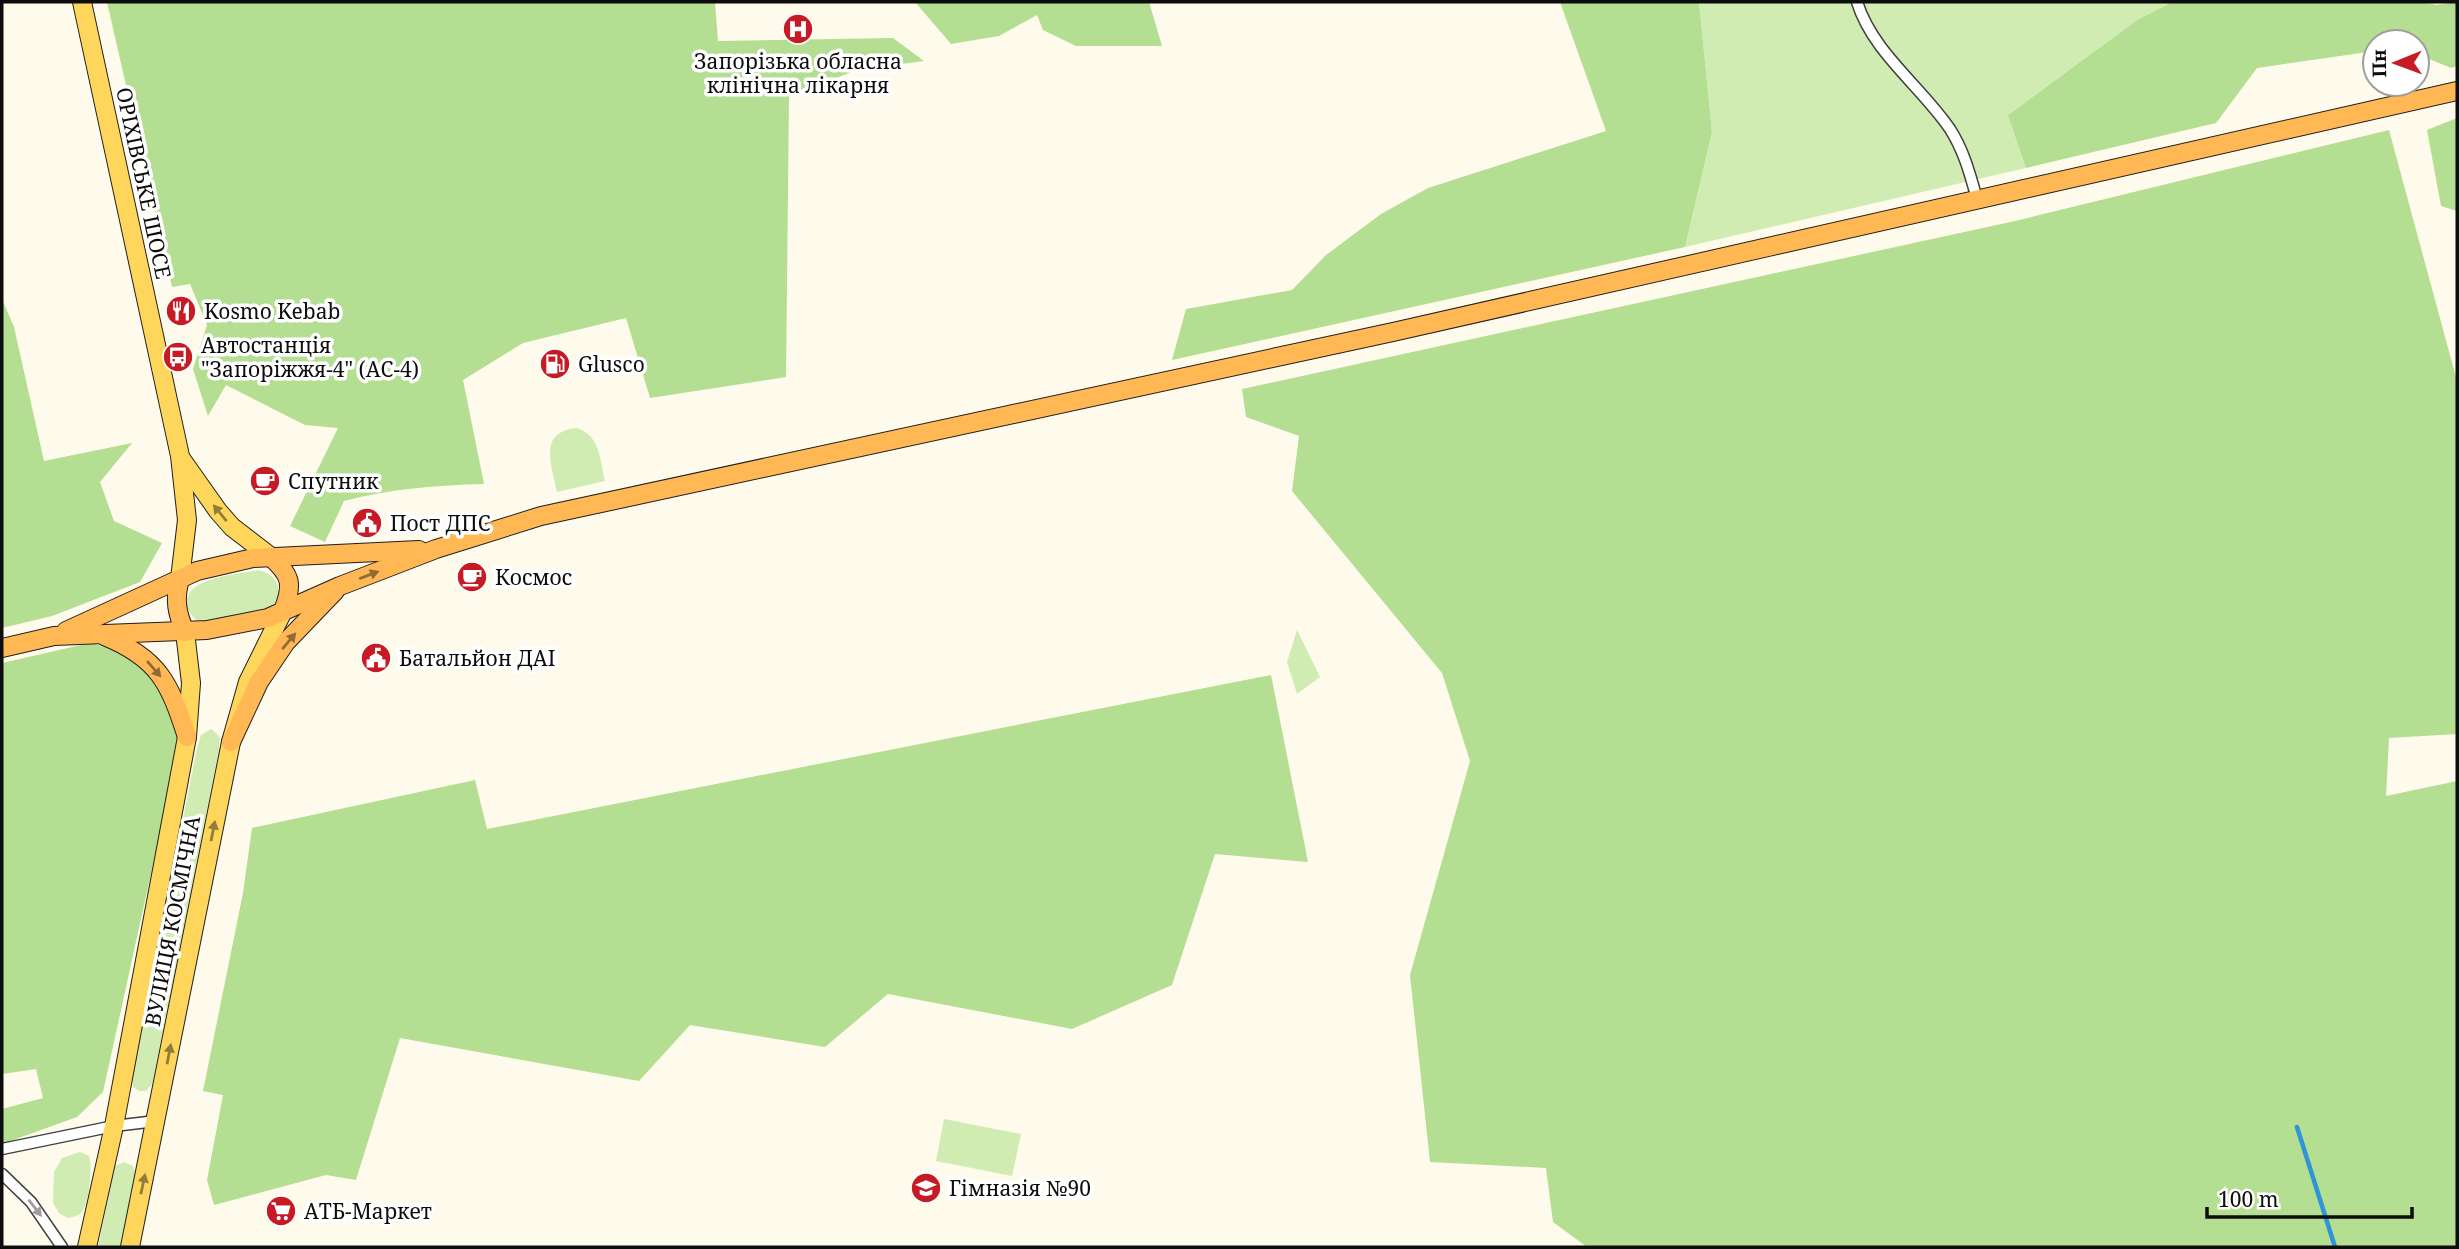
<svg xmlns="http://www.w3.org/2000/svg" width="2459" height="1249" font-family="'Noto Serif',serif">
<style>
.green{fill:#d1ecb3}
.forest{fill:#b4de91}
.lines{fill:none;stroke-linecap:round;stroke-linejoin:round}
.stream{stroke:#2e95d7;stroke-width:4.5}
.minor-casing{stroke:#404040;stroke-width:13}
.primary-casing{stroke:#1e1e1e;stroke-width:20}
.trunk-casing{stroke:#1e1e1e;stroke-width:20}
.minor{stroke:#fff;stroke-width:10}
.primary{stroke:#ffd65c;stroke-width:18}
.trunk{stroke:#ffb853;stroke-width:18}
.oneway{fill:#927c38}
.oneway2{fill:#926b34}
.oneway3{fill:#9e9e9e}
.labels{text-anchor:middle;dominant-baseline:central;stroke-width:7;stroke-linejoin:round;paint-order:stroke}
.poi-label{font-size:21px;fill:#0d0d0d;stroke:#fff;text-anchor:start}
.street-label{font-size:21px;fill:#0d0d0d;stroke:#fff}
</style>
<rect width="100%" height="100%" fill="#fffbec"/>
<g class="green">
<polygon points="1699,2 2172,2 2137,20 2009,114 2026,168 1685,247 1712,132"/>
<path d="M577,428C600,435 600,460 605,481L557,492C552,464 537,432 577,428Z"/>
<path d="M258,570C281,575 286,596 268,611L201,623C193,618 186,612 187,601C188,577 239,574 258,570Z"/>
<polygon points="1297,630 1320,677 1297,694 1287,662"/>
<polygon points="211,729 220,737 219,749 152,1085 146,1091 139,1091 133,1087 132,1077 197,748 201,735"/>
<polygon points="944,1119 1021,1134 1012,1176 936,1161"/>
<path d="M80,1152L89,1156C93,1167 89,1207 80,1214C77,1216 72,1217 68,1218L59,1213L53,1203L54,1172L62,1158Z"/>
<polygon points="124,1162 133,1166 136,1175 122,1247 98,1247 115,1166"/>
</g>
<g class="forest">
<path d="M107,2H715L718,41L893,38L924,61L857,70L789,96L786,377L650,398L626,318L523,343L463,380L484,484C436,485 390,489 344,501L325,542L290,526L338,428L305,425L226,385L208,416L193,369L207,325L190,284L172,287Z"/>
<polygon points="915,2 1149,2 1162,46 1076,46 1043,30 1037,15 999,36 951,44"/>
<polygon points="1560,2 1699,2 1712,132 1685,247 1172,360 1186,309 1292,290 1326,255 1381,214 1428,188 1606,131"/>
<polygon points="2172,2 2425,2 2436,5 2457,2 2457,66 2451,68 2417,54 2417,42 2375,42 2375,51 2257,68 2216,123 2026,168 2008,115 2137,20"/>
<polygon points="2457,118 2457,211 2441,206 2427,130"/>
<polygon points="2389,130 2457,381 2457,734 2389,738 2386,796 2457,781 2457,1247 1587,1247 1553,1222 1546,1168 1430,1162 1410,975 1470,761 1442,673 1292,491 1299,436 1246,417 1242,389 2015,221"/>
<polygon points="2,299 14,327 44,461 132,443 100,482 114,521 162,543 140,582 52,616 2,628"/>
<polygon points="90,643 127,653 152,671 174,704 179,746 103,1092 77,1117 2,1144 2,1109 43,1098 36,1069 2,1074 2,663"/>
<polygon points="1271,675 1308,862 1215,854 1172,985 1072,1029 888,994 825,1047 690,1025 639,1081 400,1038 356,1180 326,1175 214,1205 207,1180 223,1095 203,1091 243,893 252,828 475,780 487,829"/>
</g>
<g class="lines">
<polyline class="stream" points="2297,1127 2335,1247"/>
<g class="minor-casing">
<g id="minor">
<path d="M1857,2C1873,53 1921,86 1950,129C1964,151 1970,174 1977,199"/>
<polyline points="2,1149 114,1126 156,1121"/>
<polyline points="2,1174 31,1202 62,1247"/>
</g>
</g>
<g class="primary-casing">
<g id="primary">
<polyline points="82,2 180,456 187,520 180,579"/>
<polyline points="182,460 218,511 232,527 271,557"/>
<polyline points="87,1247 114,1126 187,737 191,683 185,632"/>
<polyline points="130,1247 231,742 248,682 283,611"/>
</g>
</g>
<g class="trunk-casing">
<g id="trunk">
<path d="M271,557C292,576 293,585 283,611"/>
<path d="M180,579C174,600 177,613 185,632"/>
<polyline points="66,631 197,571 253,558 419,550"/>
<path d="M104,636C159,658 170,684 187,737"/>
<polyline points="2,648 54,636 207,630 268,618 340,586 436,549 541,516 1393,332 2457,91"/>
<polyline points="231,742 259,682 286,642 335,591"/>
</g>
</g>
<use href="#minor" class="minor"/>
<use href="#primary" class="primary"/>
<use href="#trunk" class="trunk"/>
</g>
<defs><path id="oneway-solid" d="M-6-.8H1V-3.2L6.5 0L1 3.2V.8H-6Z" transform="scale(1.75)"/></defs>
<g class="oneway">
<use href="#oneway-solid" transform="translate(220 513) rotate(-129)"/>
<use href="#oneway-solid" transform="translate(213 831) rotate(-79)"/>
<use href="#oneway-solid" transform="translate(169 1054) rotate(-79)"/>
<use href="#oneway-solid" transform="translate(143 1184) rotate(-78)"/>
</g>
<g class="oneway2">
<use href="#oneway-solid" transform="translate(369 575) rotate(-21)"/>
<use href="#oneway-solid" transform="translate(289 641) rotate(-50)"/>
<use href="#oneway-solid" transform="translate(154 669) rotate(49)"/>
</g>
<use class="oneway3" href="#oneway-solid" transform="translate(35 1208) rotate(52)"/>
<defs>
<g id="hospital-disc" transform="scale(1.575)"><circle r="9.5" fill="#c61b24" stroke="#fff"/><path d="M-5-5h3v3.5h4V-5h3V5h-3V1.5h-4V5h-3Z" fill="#fff"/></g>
<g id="restaurant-disc" transform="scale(1.575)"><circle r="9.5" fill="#c61b24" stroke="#fff"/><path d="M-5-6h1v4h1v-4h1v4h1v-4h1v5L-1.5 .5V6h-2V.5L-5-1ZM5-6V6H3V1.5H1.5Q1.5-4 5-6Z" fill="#fff"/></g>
<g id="bus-disc" transform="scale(1.575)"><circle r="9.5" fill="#c61b24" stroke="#fff"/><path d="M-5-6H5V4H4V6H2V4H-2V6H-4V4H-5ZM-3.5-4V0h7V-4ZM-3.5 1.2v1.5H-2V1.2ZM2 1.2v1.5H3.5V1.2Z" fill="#fff"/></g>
<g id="fuel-disc" transform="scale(1.575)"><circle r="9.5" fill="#c61b24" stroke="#fff"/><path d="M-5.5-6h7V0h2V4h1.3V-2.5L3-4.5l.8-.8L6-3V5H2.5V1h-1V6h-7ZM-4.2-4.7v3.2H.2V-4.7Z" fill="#fff"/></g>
<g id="cafe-disc" transform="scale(1.575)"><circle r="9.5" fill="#c61b24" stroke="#fff"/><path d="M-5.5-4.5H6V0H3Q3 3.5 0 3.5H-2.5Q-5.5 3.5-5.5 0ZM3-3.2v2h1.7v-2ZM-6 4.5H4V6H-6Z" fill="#fff"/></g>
<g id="civic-disc" transform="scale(1.575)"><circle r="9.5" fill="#c61b24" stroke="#fff"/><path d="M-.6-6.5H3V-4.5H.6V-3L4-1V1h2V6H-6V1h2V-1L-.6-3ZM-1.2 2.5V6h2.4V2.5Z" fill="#fff"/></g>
<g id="school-disc" transform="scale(1.575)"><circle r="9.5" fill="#c61b24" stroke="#fff"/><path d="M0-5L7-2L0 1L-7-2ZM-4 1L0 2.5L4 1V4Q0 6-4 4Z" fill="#fff"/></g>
<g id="supermarket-disc" transform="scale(1.575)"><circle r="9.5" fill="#c61b24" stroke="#fff"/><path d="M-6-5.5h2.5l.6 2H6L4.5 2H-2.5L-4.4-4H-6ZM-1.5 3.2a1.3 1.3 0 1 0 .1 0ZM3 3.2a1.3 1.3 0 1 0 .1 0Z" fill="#fff"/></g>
</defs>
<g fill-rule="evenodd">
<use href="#hospital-disc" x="798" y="29"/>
<use href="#restaurant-disc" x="181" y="311"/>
<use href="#bus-disc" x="178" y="357"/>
<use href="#fuel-disc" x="555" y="364"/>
<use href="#cafe-disc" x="265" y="481"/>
<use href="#civic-disc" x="367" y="523"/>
<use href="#cafe-disc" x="472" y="577"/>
<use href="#civic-disc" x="376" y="658"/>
<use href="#school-disc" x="926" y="1188"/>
<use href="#supermarket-disc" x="281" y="1211"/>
</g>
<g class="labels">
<g class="poi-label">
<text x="798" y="61" text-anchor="middle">Запорізька обласна<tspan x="798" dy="24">клінічна лікарня</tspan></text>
<text x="204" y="311">Kosmo Kebab</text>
<text x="201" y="345">Автостанція<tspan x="201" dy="24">"Запоріжжя-4" (АС-4)</tspan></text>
<text x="578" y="364">Glusco</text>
<text x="288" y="481">Спутник</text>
<text x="390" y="523">Пост ДПС</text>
<text x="495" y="577">Космос</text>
<text x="399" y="658">Батальйон ДАI</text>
<text x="949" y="1188">Гімназія №90</text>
<text x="304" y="1211">АТБ-Маркет</text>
</g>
<g class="street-label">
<text transform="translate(144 183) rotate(78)">ОРІХІВСЬКЕ ШОСЕ</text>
<text transform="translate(172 921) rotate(-79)">ВУЛИЦЯ КОСМІЧНА</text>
</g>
</g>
<rect width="2459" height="1249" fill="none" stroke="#0d0d0d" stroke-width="7"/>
<g transform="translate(2396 63) rotate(269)"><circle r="33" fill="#ffffff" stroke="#9e9e9e" stroke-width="2"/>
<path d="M0-5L12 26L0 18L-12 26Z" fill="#c61b24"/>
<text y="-10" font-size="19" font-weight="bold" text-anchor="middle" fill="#0d0d0d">Пн</text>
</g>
<path d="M2207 1207v10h205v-10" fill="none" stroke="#0d0d0d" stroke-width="3.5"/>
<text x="2218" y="1207" font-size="21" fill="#0d0d0d" stroke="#ffffff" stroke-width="5" paint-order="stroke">100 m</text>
</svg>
